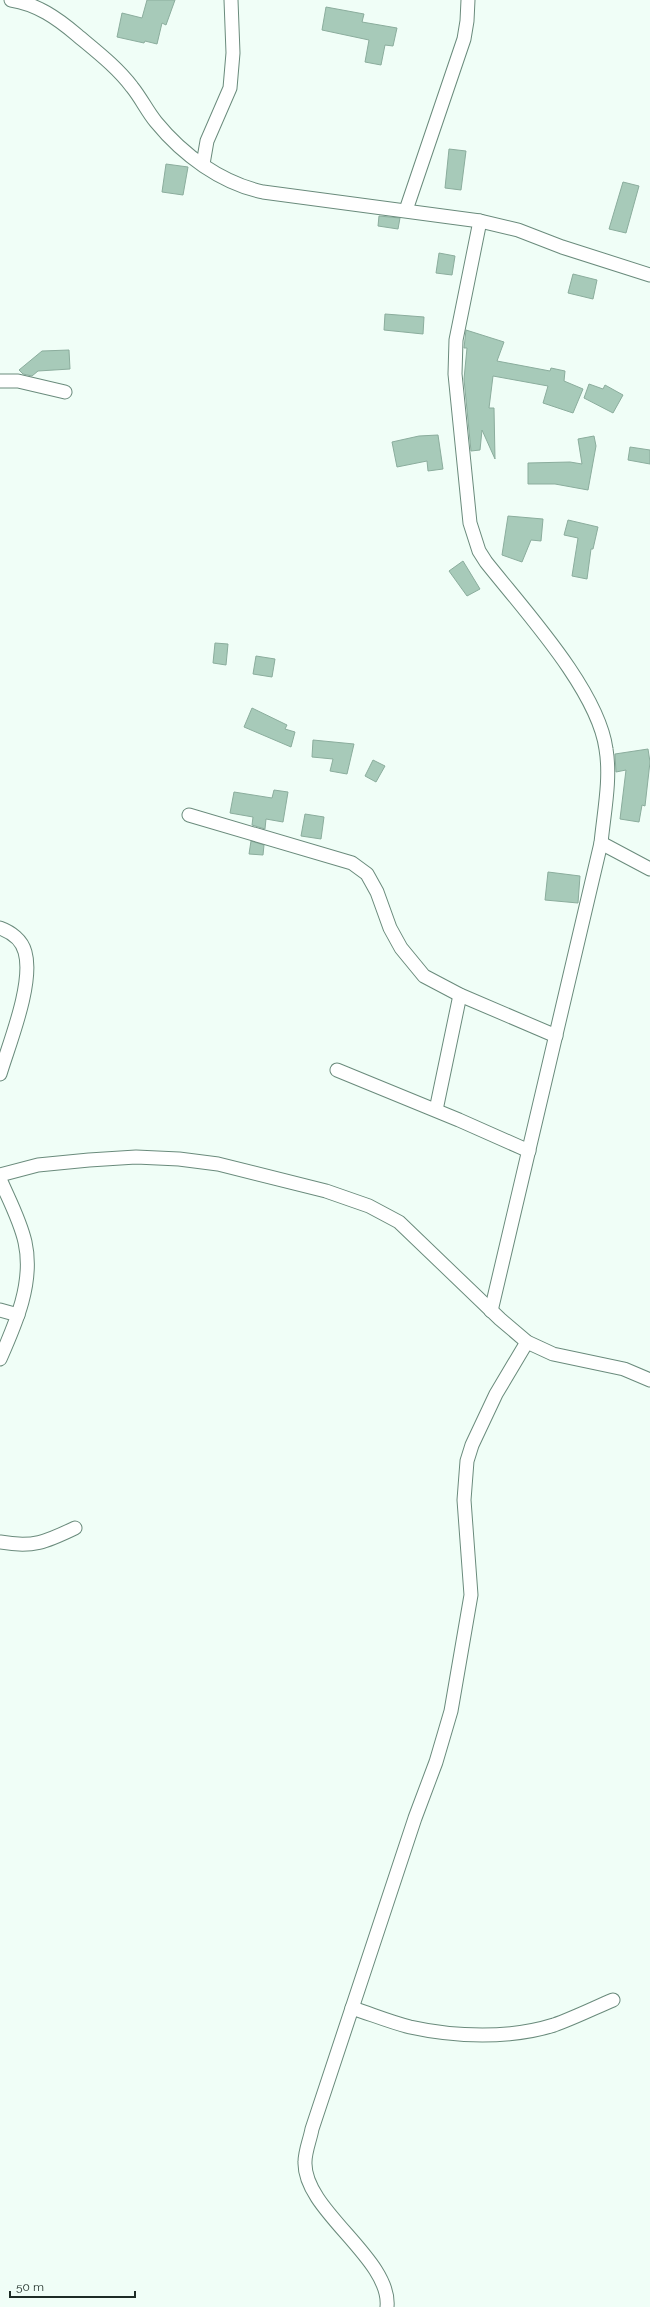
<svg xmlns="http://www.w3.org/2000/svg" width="650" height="2307" font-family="Raleway,sans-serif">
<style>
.building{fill:#a7cab9;stroke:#8bad9d}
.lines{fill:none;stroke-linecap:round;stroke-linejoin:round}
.street-casing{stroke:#6a8b7c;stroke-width:15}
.street{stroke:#fff;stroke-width:13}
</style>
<rect width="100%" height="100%" fill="#f0fef7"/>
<g class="building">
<polygon points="147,0 175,0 166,25 162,23 157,44 145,41 144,43 117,37 122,13 142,18"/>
<polygon points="326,7 364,14 362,22 397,28 393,46 385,45 381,65 365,62 369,40 322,30"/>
<polygon points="449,149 466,151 461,190 445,188"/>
<polygon points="166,164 188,167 183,195 162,192"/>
<polygon points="623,182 639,186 626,233 609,229"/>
<polygon points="379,216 400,218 398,229 378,226"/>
<polygon points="439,253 455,256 452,275 436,273"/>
<polygon points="573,274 597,280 593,299 568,293"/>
<polygon points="385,314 424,317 423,334 384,330"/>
<polygon points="466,330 504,342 497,361 550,371 551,368 565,371 564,381 583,389 573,413 543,403 548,386 493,376 489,408 494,408 495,459 482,430 480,450 471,451 464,379 467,348 464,348"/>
<polygon points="69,350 70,369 38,371 32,376 23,374 19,370 42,351"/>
<polygon points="589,384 603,389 605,385 623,395 613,413 584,398"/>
<polygon points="438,435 443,469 428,471 427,461 397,467 392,442 419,436"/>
<polygon points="594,436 596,446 588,490 555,484 528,484 528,463 570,462 582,464 578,439"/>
<polygon points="630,447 650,450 650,464 628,460"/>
<polygon points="508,516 543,519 541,541 531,540 522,562 502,555"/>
<polygon points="568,520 598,527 593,549 591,549 587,579 572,576 578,538 564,535"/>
<polygon points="463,561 480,589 467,596 449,571"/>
<polygon points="215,643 228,644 226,665 213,663"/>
<polygon points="256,656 275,659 272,677 253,674"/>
<polygon points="252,708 287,725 285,729 295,732 291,747 244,727"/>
<polygon points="313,740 354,744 347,774 330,771 333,759 312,757"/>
<polygon points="648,749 650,762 645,806 642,805 639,822 620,819 626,770 616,772 615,754"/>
<polygon points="373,760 385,766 376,782 365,776"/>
<polygon points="274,790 288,792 283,822 266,819 265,829 252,825 253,817 230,813 234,792 272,798"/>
<polygon points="305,814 324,817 321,839 301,836"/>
<polygon points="251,841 264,845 263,855 249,854"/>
<polygon points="548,872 580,876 578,903 545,900"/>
</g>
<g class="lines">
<g class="street-casing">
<g id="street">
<path d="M11,0C37,4 57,18 77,35C96,51 117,67 132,87C141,98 147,111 156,122C183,155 221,183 263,192L480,221L518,230L562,247L650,275"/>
<polyline points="203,164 207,141 230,88 233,53 231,0"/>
<polyline points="406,210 464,39 467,21 468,0"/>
<path d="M480,221L456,340L455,374L470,523L479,551L486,562C524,610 598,690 606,749C611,779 604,812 601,843L491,1311"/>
<polyline points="0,381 18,381 65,392"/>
<polyline points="189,815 352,863 367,874 377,892 390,928 401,948 424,976 460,995 556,1036"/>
<polyline points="601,843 650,869"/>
<path d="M0,928C11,932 22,940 25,952C34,983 9,1044 0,1074"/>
<polyline points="337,1070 459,1120 529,1151"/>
<polyline points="436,1110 460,995"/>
<polyline points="0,1175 38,1165 89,1160 136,1157 179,1159 218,1164 326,1191 369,1206 399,1222 500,1319 527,1342 553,1354 624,1369 650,1380"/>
<path d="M0,1179C9,1200 20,1220 25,1242C34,1282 16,1323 0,1359"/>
<polyline points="0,1310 18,1315"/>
<path d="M0,1542C33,1548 46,1542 75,1528"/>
<path d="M352,2008C371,2014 390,2022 410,2027C455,2037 510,2039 554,2025C574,2018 594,2008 613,2000"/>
<path d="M387,2307C392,2259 303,2210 305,2162C305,2151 310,2140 312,2129L415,1818L436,1762L451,1711L471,1595L464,1500L467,1461L472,1445L496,1394L527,1342"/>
</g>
</g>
<use href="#street" class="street"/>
</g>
<path d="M10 2291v6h125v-6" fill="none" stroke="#1e2c26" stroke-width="2"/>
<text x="16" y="2291" font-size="12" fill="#1e2c26" stroke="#f0fef7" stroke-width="3" paint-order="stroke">50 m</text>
</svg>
